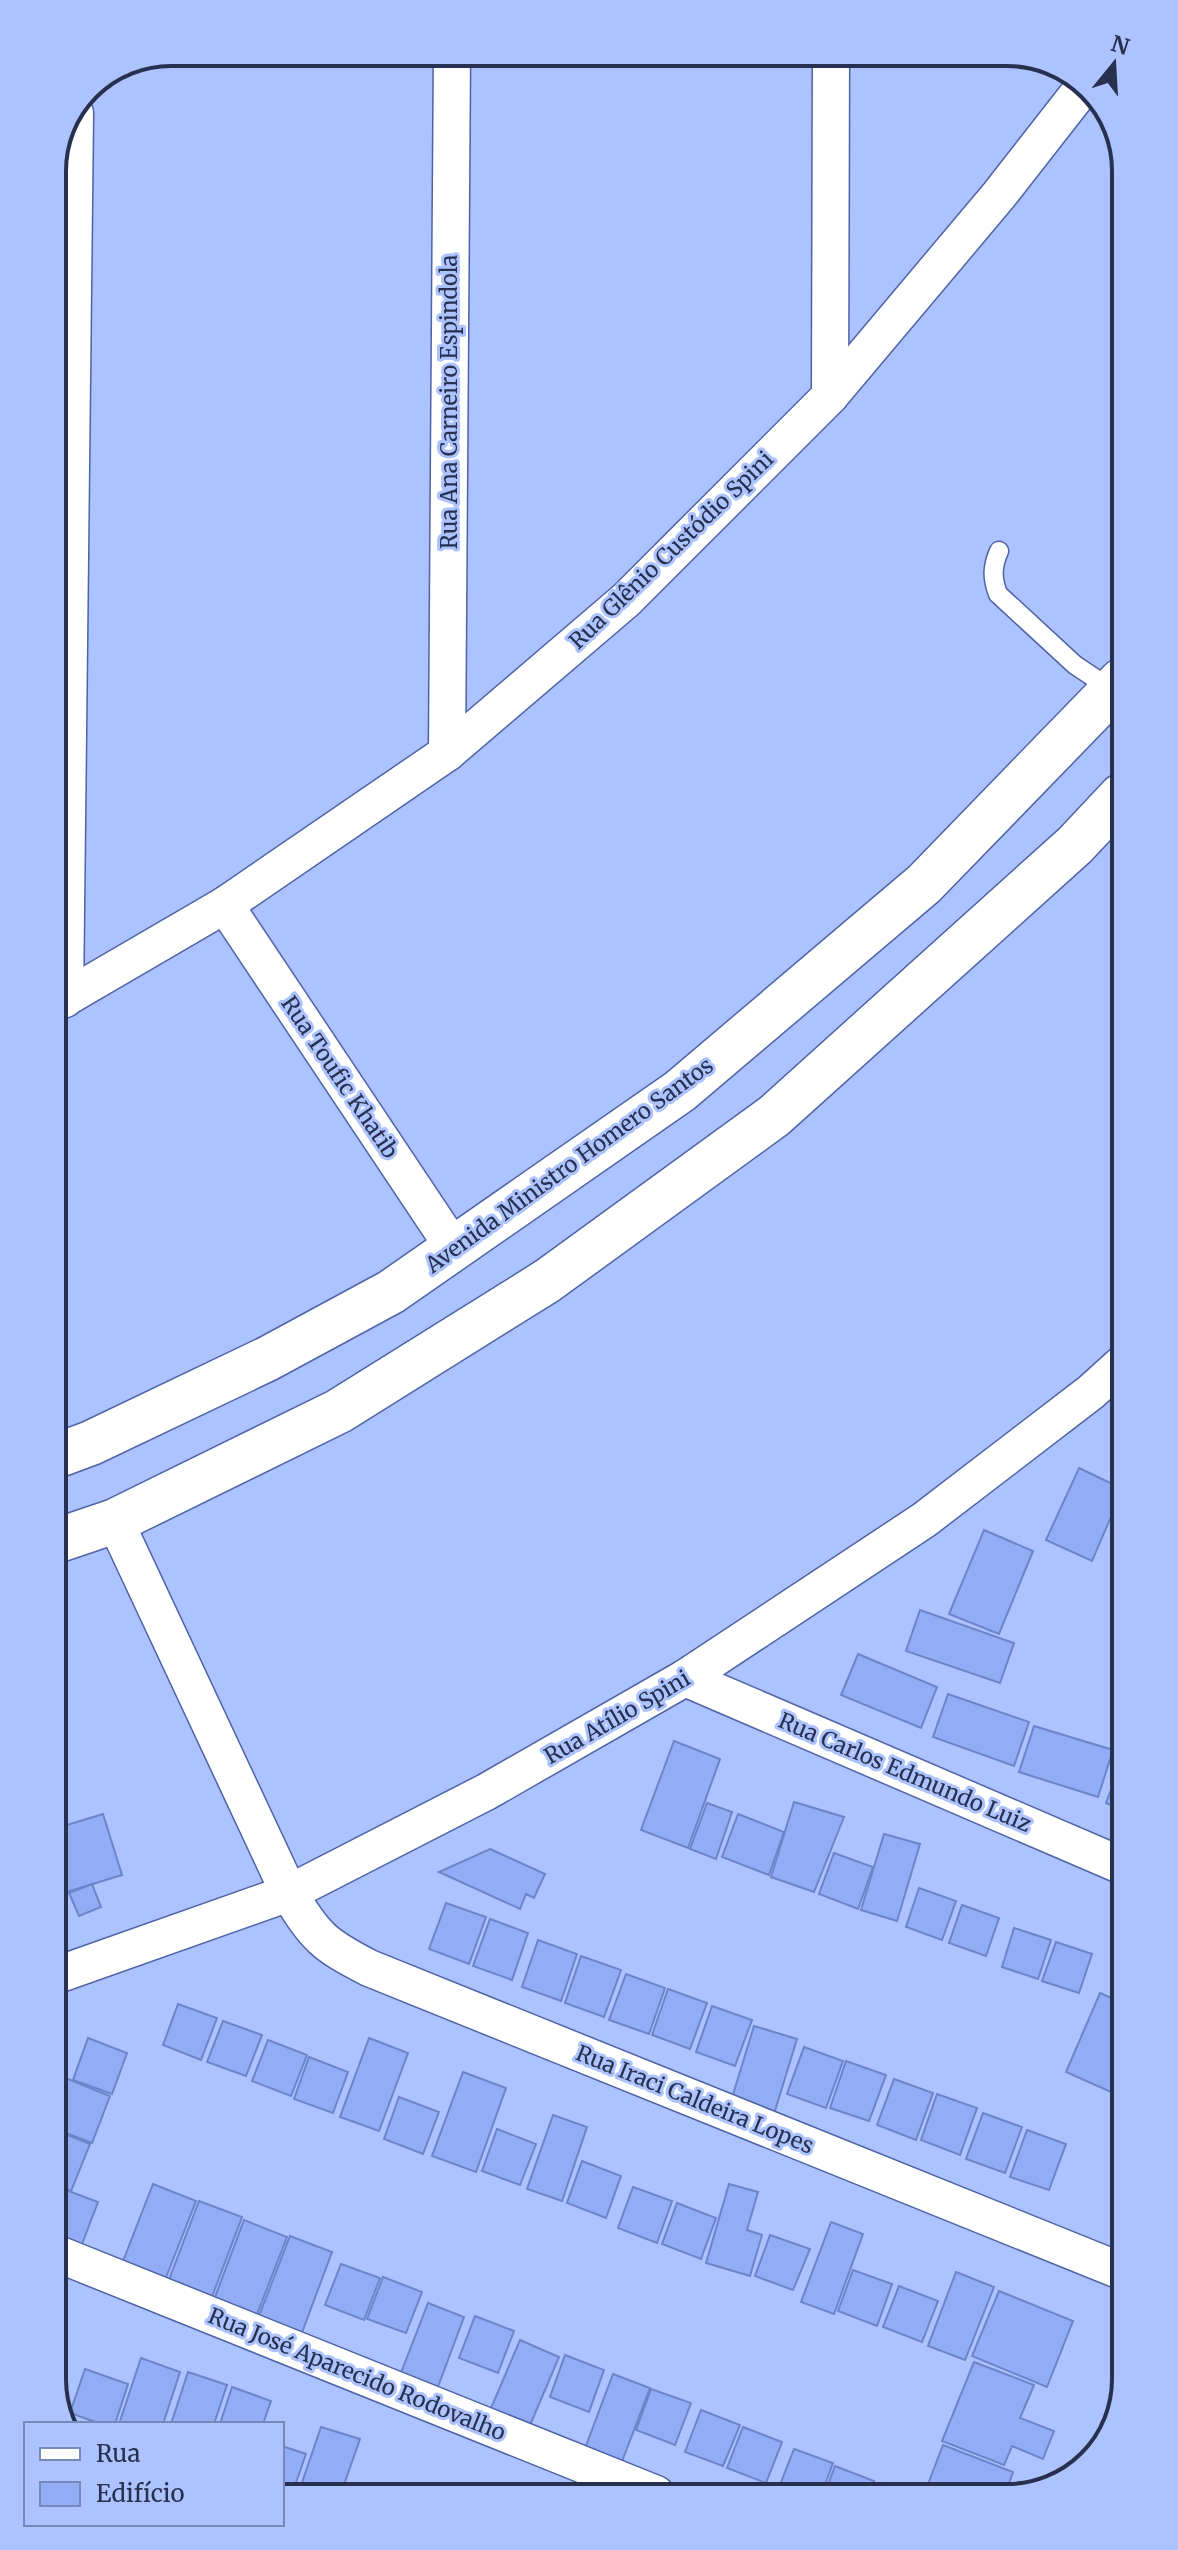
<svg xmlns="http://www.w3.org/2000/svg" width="1178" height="2550" font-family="Merriweather,serif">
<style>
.building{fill:#92acf5;stroke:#6c84ca;stroke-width:2}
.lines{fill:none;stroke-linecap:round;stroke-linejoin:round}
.lane-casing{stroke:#4d63a6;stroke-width:21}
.street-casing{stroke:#4d63a6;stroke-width:39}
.secondary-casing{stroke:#4d63a6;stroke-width:47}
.lane{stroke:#fff;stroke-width:18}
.street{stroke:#fff;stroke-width:36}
.secondary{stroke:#fff;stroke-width:44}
.labels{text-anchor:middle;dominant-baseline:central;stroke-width:6;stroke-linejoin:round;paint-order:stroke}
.street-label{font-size:22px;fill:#27314f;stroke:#adc3ff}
.rim{fill:none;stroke:#27314f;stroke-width:4}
</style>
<rect width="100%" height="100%" fill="#adc3ff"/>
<g class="building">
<polygon points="1079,1468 1123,1489 1092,1561 1046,1540"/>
<polygon points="984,1530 1033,1551 999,1634 949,1614"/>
<polygon points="920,1610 1014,1643 1000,1683 906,1651"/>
<polygon points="858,1654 937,1687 921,1728 841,1695"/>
<polygon points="948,1694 1029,1722 1014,1766 933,1737"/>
<polygon points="1034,1726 1113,1750 1098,1797 1019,1772"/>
<polygon points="674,1741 720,1759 688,1848 641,1830"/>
<polygon points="1122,1761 1124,1762 1124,1811 1106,1803"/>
<polygon points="794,1802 844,1817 814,1892 771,1877"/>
<polygon points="707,1803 732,1812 716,1859 690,1849"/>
<polygon points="103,1814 122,1875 57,1895 57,1828"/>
<polygon points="738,1814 784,1832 769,1875 722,1857"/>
<polygon points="884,1834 920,1844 897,1921 861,1910"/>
<polygon points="490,1849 545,1874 534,1898 526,1894 520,1909 439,1872"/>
<polygon points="834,1853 873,1867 858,1909 819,1894"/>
<polygon points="92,1884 101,1907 79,1916 69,1893"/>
<polygon points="919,1888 956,1901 942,1940 906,1927"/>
<polygon points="446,1903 486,1917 469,1964 429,1949"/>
<polygon points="962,1905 999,1918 986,1956 949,1943"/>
<polygon points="490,1919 528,1933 512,1980 473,1966"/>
<polygon points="1014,1928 1051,1940 1038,1979 1002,1967"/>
<polygon points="538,1940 577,1954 561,2001 522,1987"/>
<polygon points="1056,1942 1092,1954 1079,1993 1042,1981"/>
<polygon points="581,1956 621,1970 604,2017 565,2003"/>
<polygon points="626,1974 665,1988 649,2034 609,2020"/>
<polygon points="668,1989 707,2003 690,2049 652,2035"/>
<polygon points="1100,1993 1125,2004 1125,2060 1111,2092 1066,2072"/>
<polygon points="178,2004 217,2018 201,2060 163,2045"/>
<polygon points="712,2006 752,2020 735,2066 696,2052"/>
<polygon points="223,2021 262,2035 246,2076 207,2062"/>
<polygon points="754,2026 797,2039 774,2114 731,2101"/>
<polygon points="88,2038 127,2053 112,2094 73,2080"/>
<polygon points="369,2038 408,2053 379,2131 340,2117"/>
<polygon points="268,2040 307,2055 291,2096 252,2081"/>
<polygon points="804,2047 843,2061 826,2108 787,2094"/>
<polygon points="309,2057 348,2072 333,2113 294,2099"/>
<polygon points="846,2061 886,2075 869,2121 830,2108"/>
<polygon points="463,2072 506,2088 476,2172 432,2156"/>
<polygon points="58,2075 110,2096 92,2143 58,2130"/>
<polygon points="894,2079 933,2093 916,2140 877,2125"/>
<polygon points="937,2094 977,2108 960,2155 921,2140"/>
<polygon points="399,2097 439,2112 423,2154 384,2139"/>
<polygon points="983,2113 1022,2127 1005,2173 966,2159"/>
<polygon points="553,2115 587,2127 562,2201 527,2189"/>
<polygon points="497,2129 536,2144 520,2185 482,2171"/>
<polygon points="1027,2130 1066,2144 1049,2190 1010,2177"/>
<polygon points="58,2131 90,2144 71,2191 58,2186"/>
<polygon points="582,2161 621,2176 606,2218 567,2203"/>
<polygon points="153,2184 196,2201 163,2285 120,2269"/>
<polygon points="729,2184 758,2192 747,2230 762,2235 750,2276 706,2263"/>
<polygon points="58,2187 98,2202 79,2252 58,2244"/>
<polygon points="633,2187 672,2201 657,2243 618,2228"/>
<polygon points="199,2201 242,2217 210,2302 167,2285"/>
<polygon points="677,2203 716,2218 701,2259 662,2244"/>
<polygon points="244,2220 287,2237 254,2322 212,2305"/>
<polygon points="831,2222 863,2234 834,2314 801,2302"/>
<polygon points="770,2235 810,2249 793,2290 755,2276"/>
<polygon points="290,2236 332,2252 300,2338 257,2321"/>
<polygon points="341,2264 380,2278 364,2320 325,2305"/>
<polygon points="853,2270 892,2284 877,2326 838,2311"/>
<polygon points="956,2272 994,2287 965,2360 928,2346"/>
<polygon points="383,2277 422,2292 406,2333 367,2319"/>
<polygon points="899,2286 938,2301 922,2342 883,2327"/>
<polygon points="999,2291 1073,2321 1047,2387 972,2356"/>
<polygon points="428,2303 464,2317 436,2392 399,2378"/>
<polygon points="475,2316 514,2331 498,2373 459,2358"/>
<polygon points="520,2340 559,2357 528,2430 489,2413"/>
<polygon points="565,2355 604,2370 589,2412 550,2397"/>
<polygon points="141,2358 180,2372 163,2424 119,2424"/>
<polygon points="974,2362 1034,2385 1020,2418 1054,2431 1043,2459 1012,2446 1004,2465 942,2441"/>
<polygon points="85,2369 128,2384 115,2424 101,2424 70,2413"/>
<polygon points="188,2372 227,2385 214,2424 171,2424"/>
<polygon points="613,2374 650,2388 621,2464 584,2451"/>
<polygon points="232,2387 271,2401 263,2424 220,2424"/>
<polygon points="651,2389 691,2403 675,2445 636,2430"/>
<polygon points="701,2410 740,2425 723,2466 685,2452"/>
<polygon points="321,2427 360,2439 340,2496 297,2497"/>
<polygon points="743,2427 782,2442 766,2483 727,2468"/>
<polygon points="943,2445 1013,2472 1006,2492 925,2492"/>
<polygon points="282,2446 306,2454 291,2497 282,2495"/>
<polygon points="794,2449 833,2463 822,2493 786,2493 778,2490"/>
<polygon points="835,2466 874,2481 869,2493 825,2493"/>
<polygon points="881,2483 909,2493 877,2493"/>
<polygon points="463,2486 493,2495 460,2496"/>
<polygon points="365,2487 387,2496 361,2496"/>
</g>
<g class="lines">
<g class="lane-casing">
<path id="lane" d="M999,551C992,567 992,578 998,594L1075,665L1111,689"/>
</g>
<g class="street-casing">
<g id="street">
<polyline points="830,396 831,52"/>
<polyline points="447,753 452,52"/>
<polyline points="225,905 455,1250"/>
<polyline points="65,999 75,113"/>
<polyline points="55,1004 225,905 447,753 626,600 830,396 999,195 1085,85"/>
<path d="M115,1521L289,1893C315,1937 324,1945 369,1968L1126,2273"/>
<polyline points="685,1678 1125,1867"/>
<polyline points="57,1975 289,1893 486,1792 685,1678 924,1520 1091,1392 1123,1363"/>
<polyline points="58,2254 656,2494"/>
</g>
</g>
<g class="secondary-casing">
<g id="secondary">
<polyline points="56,1456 91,1443 267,1359 391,1292 680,1091 924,884 1121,681"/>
<polyline points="56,1541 115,1521 339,1411 547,1281 774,1116 1075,845 1121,796"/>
</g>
</g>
<use href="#lane" class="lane"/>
<use href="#street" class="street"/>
<use href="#secondary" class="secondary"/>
</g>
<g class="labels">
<g class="street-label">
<text transform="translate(449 402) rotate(-90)">Rua Ana Carneiro Espindola</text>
<text transform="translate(671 550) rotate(-44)">Rua Glênio Custódio Spini</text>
<text transform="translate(340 1077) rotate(56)">Rua Toufic Khatib</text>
<text transform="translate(569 1165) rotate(-36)">Avenida Ministro Homero Santos</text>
<text transform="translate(617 1717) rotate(-30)">Rua Atílio Spini</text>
<text transform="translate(905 1772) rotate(23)">Rua Carlos Edmundo Luiz</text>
<text transform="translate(695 2099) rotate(22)">Rua Iraci Caldeira Lopes</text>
<text transform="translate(357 2374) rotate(22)">Rua José Aparecido Rodovalho</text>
</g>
</g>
<path d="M0 0H1178V2550H0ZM171 66H1007A105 105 0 0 1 1112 171V2379A105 105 0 0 1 1007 2484H171A105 105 0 0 1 66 2379V171A105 105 0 0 1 171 66Z" fill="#adc3ff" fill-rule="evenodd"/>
<path class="rim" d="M171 66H1007A105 105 0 0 1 1112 171V2379A105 105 0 0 1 1007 2484H171A105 105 0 0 1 66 2379V171A105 105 0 0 1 171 66Z"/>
<rect x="24" y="2422" width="260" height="104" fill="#adc3ff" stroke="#7789b9" stroke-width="2"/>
<rect x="40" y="2448" width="40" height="12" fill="#ffffff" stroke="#7789b9" stroke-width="2"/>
<text x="96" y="2462" font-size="24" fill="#27314f">Rua</text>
<rect x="40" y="2482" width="40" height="24" fill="#92acf5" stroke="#7789b9" stroke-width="2"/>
<text x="96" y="2502" font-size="24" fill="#27314f">Edifício</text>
<g transform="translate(1114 64) rotate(18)" stroke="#adc3ff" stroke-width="6" paint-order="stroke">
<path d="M0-6L14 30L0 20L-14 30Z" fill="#27314f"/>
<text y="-12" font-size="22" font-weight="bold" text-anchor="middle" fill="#27314f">N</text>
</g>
</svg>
